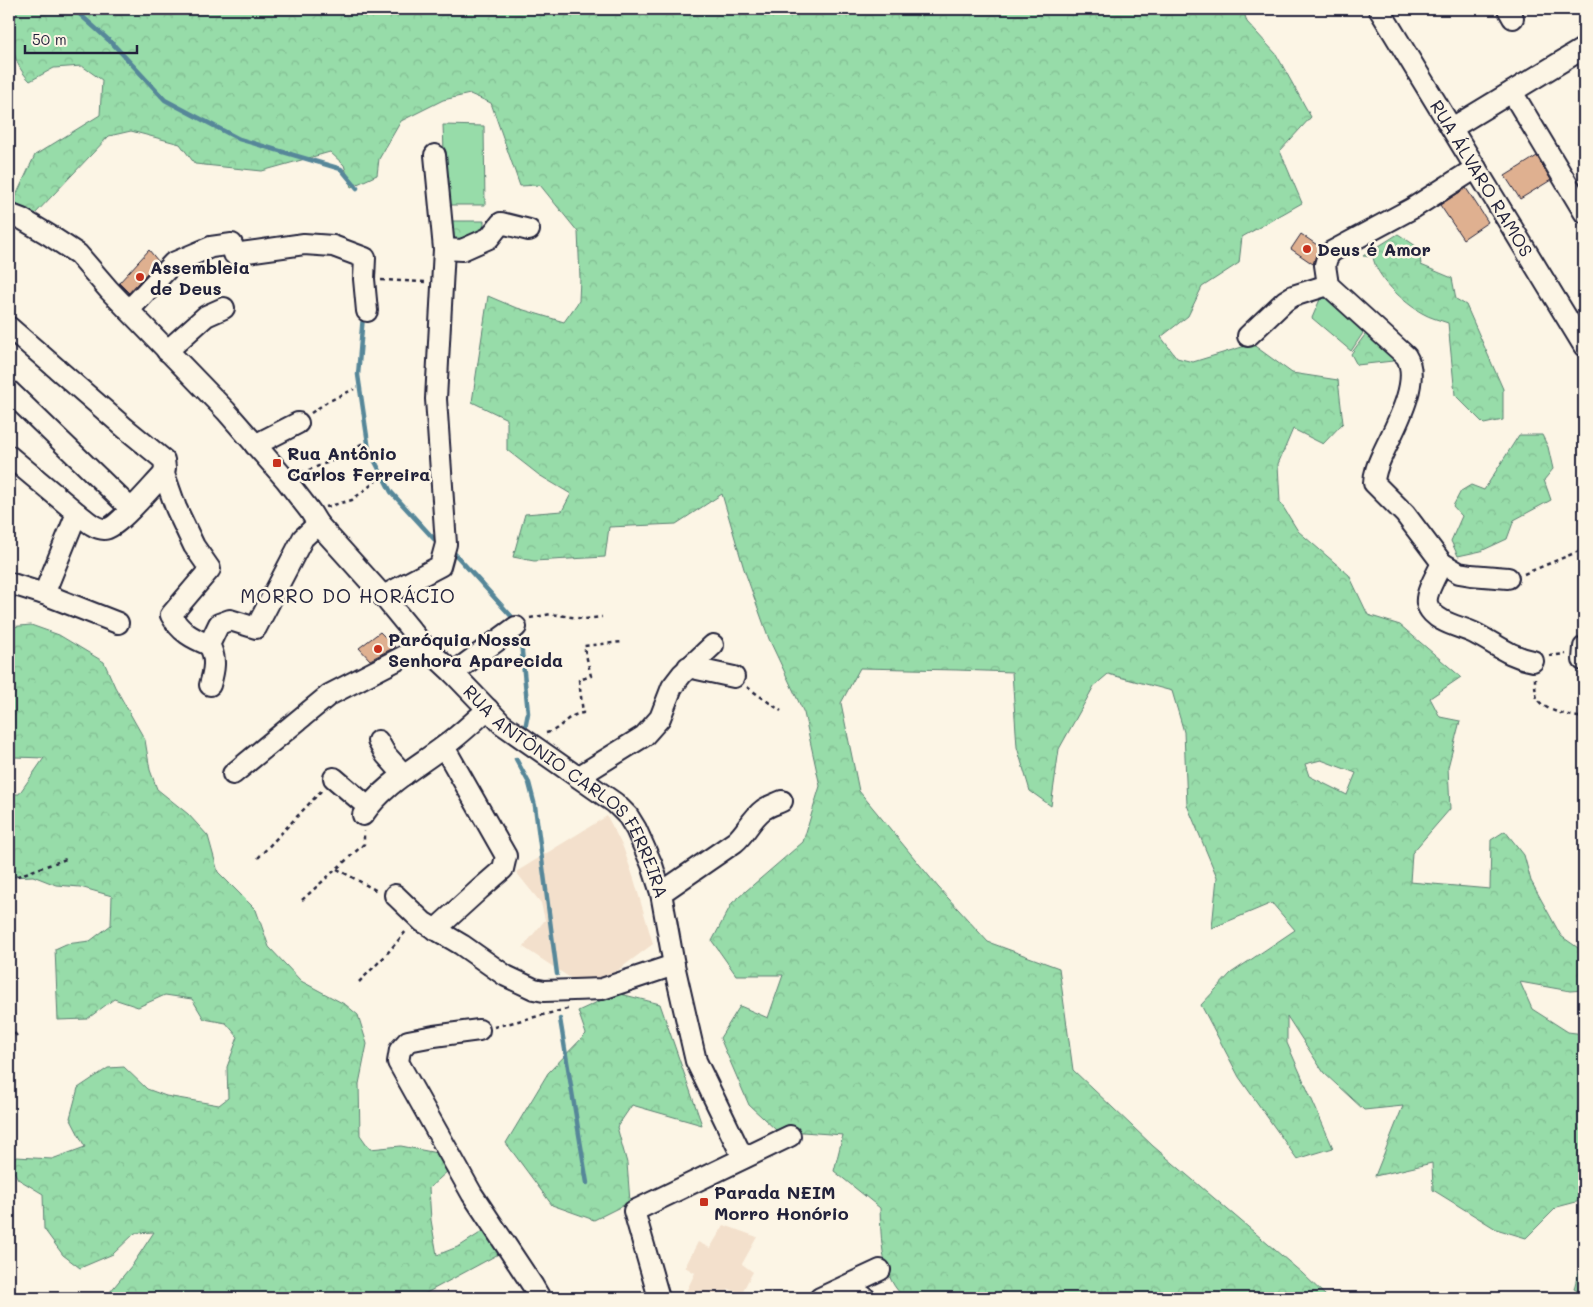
<svg xmlns="http://www.w3.org/2000/svg" width="1593" height="1307" font-family="Mali,sans-serif">
<style>
.built{fill:#f3e0cc}
.forest{fill:url(#forest-crowns);stroke:#5c7f72;fill-rule:evenodd}
.garden{fill:#97dca9;stroke:#5c7f72}
.lines{fill:none;stroke-linecap:round;stroke-linejoin:round}
.stream{stroke:#578799;stroke-width:4.5}
.building{fill:#dfb090;stroke:#22223b}
.minor-casing{stroke:#22223b;stroke-width:24}
.path{stroke:#22223b;stroke-width:2.5;stroke-dasharray:4 4;stroke-linecap:butt}
.minor{stroke:#fcf5e5;stroke-width:20}
.poi-dot{fill:#c8321e;stroke:#fcf5e5;stroke-width:2}
.labels{text-anchor:middle;dominant-baseline:central;stroke-width:5;stroke-linejoin:round;paint-order:stroke}
.street-label{font-size:18px;fill:#22223b;stroke:#fcf5e5}
.poi-label{font-size:18px;font-weight:bold;fill:#22223b;stroke:#fcf5e5;text-anchor:start}
.neighbourhood-label{font-size:19px;letter-spacing:1px;fill:#22223b;stroke:#fcf5e5}
</style>
<defs>
<pattern id="forest-crowns" width="20" height="18" patternUnits="userSpaceOnUse" patternTransform="scale(1.25)"><rect width="20" height="18" fill="#97dca9"/><path d="M2 6a3 3 0 1 1 6 0M12 15a3 3 0 1 1 6 0" fill="none" stroke="#82bc92"/></pattern>
</defs>
<rect width="100%" height="100%" fill="#fcf5e5"/>
<filter id="ink" filterUnits="userSpaceOnUse"><feTurbulence type="fractalNoise" baseFrequency=".02" numOctaves="2"/><feDisplacementMap in="SourceGraphic" scale="10" xChannelSelector="R" yChannelSelector="G"/><feConvolveMatrix kernelMatrix="1 2 1 2 8 2 1 2 1" color-interpolation-filters="sRGB"/></filter>
<g filter="url(#ink)">
<g class="built">
<polygon points="607,816 623,847 634,879 653,944 602,982 572,979 523,947 545,920 541,903 516,872"/>
<polygon points="724,1225 757,1237 742,1264 753,1272 741,1294 729,1289 724,1298 683,1298 695,1273 685,1267 698,1242 710,1248"/>
</g>
<g class="forest">
<path d="M10,9H1243L1247,22L1276,54L1311,117L1280,151L1302,203L1242,237L1239,263L1202,287L1188,316L1161,337L1177,358L1193,362L1252,344L1292,373L1338,380L1343,423L1323,444L1293,429L1278,464L1280,502L1298,531L1349,575L1368,615L1400,625L1461,677L1430,698L1440,717L1460,721L1448,767L1450,809L1412,853L1410,882L1490,889L1491,840L1505,831L1524,855L1531,881L1561,936L1584,952V990L1570,991L1520,982L1532,1009L1568,1032L1584,1034V1200L1557,1207L1526,1238L1496,1229L1433,1190L1432,1163L1375,1176L1403,1106L1364,1110L1324,1073L1287,1016V1043L1333,1148L1297,1159L1239,1077L1201,1005L1231,973L1295,930L1272,903L1212,928L1217,877L1187,805L1184,732L1172,691L1108,674L1094,686L1059,749L1051,806L1030,791L1017,747L1012,672L957,670L860,668L841,703L859,791L938,887L988,942L1059,968L1073,1070L1153,1146L1302,1273L1328,1298H1016L1003,1292L998,1298H906C881,1281 881,1237 880,1208L834,1171L843,1135L776,1130L749,1105L720,1038L740,1006L768,1018L783,975H736L712,941L732,903L803,842L820,786L804,713L769,639L744,569L722,494L676,524L609,527L605,557L534,561L513,557L525,514L562,511L571,494L539,475L507,450V419L472,402L488,296L514,307L564,322L579,301L580,278L578,232L540,185L520,186L491,103L470,94L443,100L401,121L379,159L377,175L351,187L344,165L330,152L262,171L195,164L180,144L131,131L109,136L34,215L13,202L35,155L100,115L102,80L82,66L54,68L30,81C9,60 12,36 10,9ZM1321,760L1356,773L1347,795L1309,776L1305,764Z"/>
<polygon points="450,221 484,221 484,230 463,244 449,244"/>
<path d="M1398,234L1419,248L1421,265L1452,278L1456,299L1466,305L1503,389V420L1484,424L1455,395L1448,323C1440,320 1430,318 1422,313C1404,303 1376,277 1373,257L1363,256Z"/>
<polygon points="1370,328 1402,360 1357,365 1351,354"/>
<polygon points="1519,435 1542,435 1548,447 1553,469 1544,480 1551,500 1514,520 1507,539 1481,551 1458,556 1451,541 1462,516 1453,506 1461,491 1471,485 1484,490"/>
<polygon points="31,625 59,635 104,662 115,687 145,740 150,770 157,789 188,814 208,836 218,872 256,910 269,947 301,981 346,1005 358,1015 367,1044 359,1084 360,1135 370,1149 401,1146 437,1153 449,1170 429,1188 431,1220 437,1255 460,1246 488,1228 506,1250 417,1298 105,1298 133,1264 154,1232 135,1233 113,1254 80,1268 63,1255 44,1229 43,1194 18,1179 10,1164 16,1157 52,1159 85,1147 70,1118 78,1088 108,1068 124,1067 147,1089 166,1096 219,1105 228,1098 227,1067 238,1037 226,1023 204,1019 192,999 165,995 138,1007 114,999 87,1019 58,1020 55,949 66,944 90,941 111,925 112,896 80,887 56,885 33,876 9,877 9,794 19,794 44,758 15,757 9,747 9,627"/>
<polygon points="617,993 660,1004 702,1125 632,1105 617,1127 627,1163 630,1202 594,1220 552,1205 506,1143 548,1073 586,1034 578,1011"/>
<polygon points="1584,1250 1584,1295 1574,1289"/>
</g>
<g class="garden">
<polygon points="443,125 484,126 485,205 446,205"/>
<polygon points="1321,297 1335,297 1367,327 1351,351 1312,318"/>
</g>
<g class="lines">
<g class="stream">
<polyline points="74,9 113,44 165,100 239,139 341,169 357,188"/>
<polyline points="363,316 358,375 369,450 391,492 434,539"/>
<polyline points="455,554 512,617"/>
<polyline points="521,642 528,713 525,729"/>
<polyline points="516,759 529,783 535,806 557,974"/>
<polyline points="560,1019 587,1183"/>
</g>
</g>
<g class="building">
<polygon points="1537,156 1551,180 1520,199 1505,176"/>
<polygon points="1466,188 1488,222 1463,239 1440,205"/>
<polygon points="1301,234 1320,247 1313,264 1291,249"/>
<polygon points="149,250 158,261 129,293 119,283"/>
<polygon points="380,632 395,647 370,660 359,648"/>
</g>
<g class="lines">
<g class="minor-casing">
<g id="minor">
<path id="s1" d="M1379,9L1584,346"/>
<polyline points="1508,9 1513,18"/>
<polyline points="1512,92 1584,212"/>
<polyline points="1452,128 1584,48"/>
<path d="M1476,168L1413,208L1331,252L1327,258L1325,265L1328,285L1406,356C1422,381 1394,429 1383,453C1379,462 1374,472 1374,483L1405,514L1442,563L1459,573L1471,575L1508,578"/>
<path id="s2" d="M9,214L22,219L49,235L78,254L109,290L226,411L286,480L310,511L318,524L383,596L424,646L453,673L502,724L615,803L628,816L636,829L652,865L661,893L674,965L696,1061L743,1158"/>
<polyline points="444,249 462,250 489,238 501,223 529,230"/>
<polyline points="129,310 173,263 211,247 232,244 234,254 304,244 333,246 365,258 364,279 367,311"/>
<path d="M9,327L125,428L164,460L165,468L164,474L176,508L194,546L210,569L171,615C180,632 192,638 209,645"/>
<polyline points="1248,336 1285,301 1293,296 1328,285"/>
<polyline points="167,351 206,316 224,308"/>
<polyline points="9,391 131,509"/>
<polyline points="255,445 298,423"/>
<polyline points="9,456 77,513 44,594"/>
<path d="M77,513C85,519 94,529 104,529C116,530 153,485 164,474"/>
<path d="M1442,563C1438,572 1425,593 1427,603C1428,610 1436,617 1442,620C1452,626 1464,628 1474,633C1496,644 1508,656 1533,661"/>
<polyline points="9,583 44,594 118,623"/>
<polyline points="383,596 440,566 446,544 436,399 444,249 435,155"/>
<polyline points="1583,660 1584,647"/>
<polyline points="688,667 734,677"/>
<polyline points="453,673 516,627"/>
<path d="M210,685C214,671 217,658 209,645L219,624L230,620L256,628L303,538L318,524"/>
<polyline points="378,741 386,755 404,775"/>
<polyline points="233,774 329,695 424,646"/>
<polyline points="578,777 644,736 660,718 672,687 682,674 713,645"/>
<polyline points="334,778 368,807"/>
<path d="M363,815C383,785 415,768 443,747C459,736 473,722 488,709"/>
<path d="M661,893L735,842C746,833 751,819 763,810C768,806 776,804 782,801"/>
<polyline points="395,895 423,922 462,945 506,976 534,989 544,991 602,989 674,965"/>
<polyline points="435,930 480,889 503,869 506,856 444,747"/>
<polyline points="479,1030 434,1036 408,1041 400,1050 398,1062 472,1194 533,1286 540,1298"/>
<polyline points="848,1286 865,1298"/>
<polyline points="659,1298 634,1211 790,1136"/>
<polyline points="820,1298 880,1270"/>
</g>
</g>
<g class="path">
<polyline points="381,280 425,282"/>
<polyline points="311,413 327,402 354,389"/>
<polyline points="301,473 334,460 365,442"/>
<polyline points="326,507 352,500 376,481"/>
<polyline points="1524,574 1584,549"/>
<polyline points="530,618 551,614 585,619 602,617"/>
<polyline points="1549,656 1566,654"/>
<path d="M1535,678C1535,684 1535,692 1537,698C1542,711 1572,716 1584,718"/>
<polyline points="747,687 781,711"/>
<path d="M546,733C564,729 563,716 583,713L579,680L591,676L584,646L622,642"/>
<polyline points="258,858 322,790"/>
<polyline points="337,869 379,892"/>
<polyline points="9,879 69,858"/>
<polyline points="302,900 364,844 364,831"/>
<polyline points="359,982 385,956 407,930"/>
<polyline points="9,1027 17,1036"/>
<polyline points="494,1027 571,1008"/>
</g>
<use href="#minor" class="minor"/>
</g>
</g>
<g class="poi-dot">
<circle cx="1307" cy="249" r="5"/>
<circle cx="140" cy="277" r="5"/>
<rect x="272" y="458" width="10" height="10" rx="2.5"/>
<circle cx="378" cy="649" r="5"/>
<rect x="699" y="1197" width="10" height="10" rx="2.5"/>
</g>
<g class="labels">
<g class="street-label">
<text stroke="none"><textPath href="#s1" startOffset="198">RUA ÁLVARO RAMOS</textPath></text>
<text stroke="none"><textPath href="#s2" startOffset="811">RUA ANTÔNIO CARLOS FERREIRA</textPath></text>
</g>
<g class="poi-label">
<text x="1317" y="249">Deus é Amor</text>
<text x="150" y="267">Assembleia<tspan x="150" dy="21">de Deus</tspan></text>
<text x="287" y="453">Rua Antônio<tspan x="287" dy="21">Carlos Ferreira</tspan></text>
<text x="388" y="639">Paróquia Nossa<tspan x="388" dy="21">Senhora Aparecida</tspan></text>
<text x="714" y="1192">Parada NEIM<tspan x="714" dy="21">Morro Honório</tspan></text>
</g>
<g class="neighbourhood-label">
<text x="348" y="595">MORRO DO HORÁCIO</text>
</g>
</g>
<rect width="1593" height="1307" fill="none" stroke="#fcf5e5" stroke-width="30"/>
<rect x="15" y="15" width="1563" height="1277" fill="none" stroke="#22223b" stroke-width="2" filter="url(#ink)"/>
<path d="M25 45v8h112v-8" fill="none" stroke="#22223b" stroke-width="2.5"/>
<text x="32" y="45" font-size="15" fill="#22223b" stroke="#fcf5e5" stroke-width="4" paint-order="stroke">50 m</text>
</svg>
